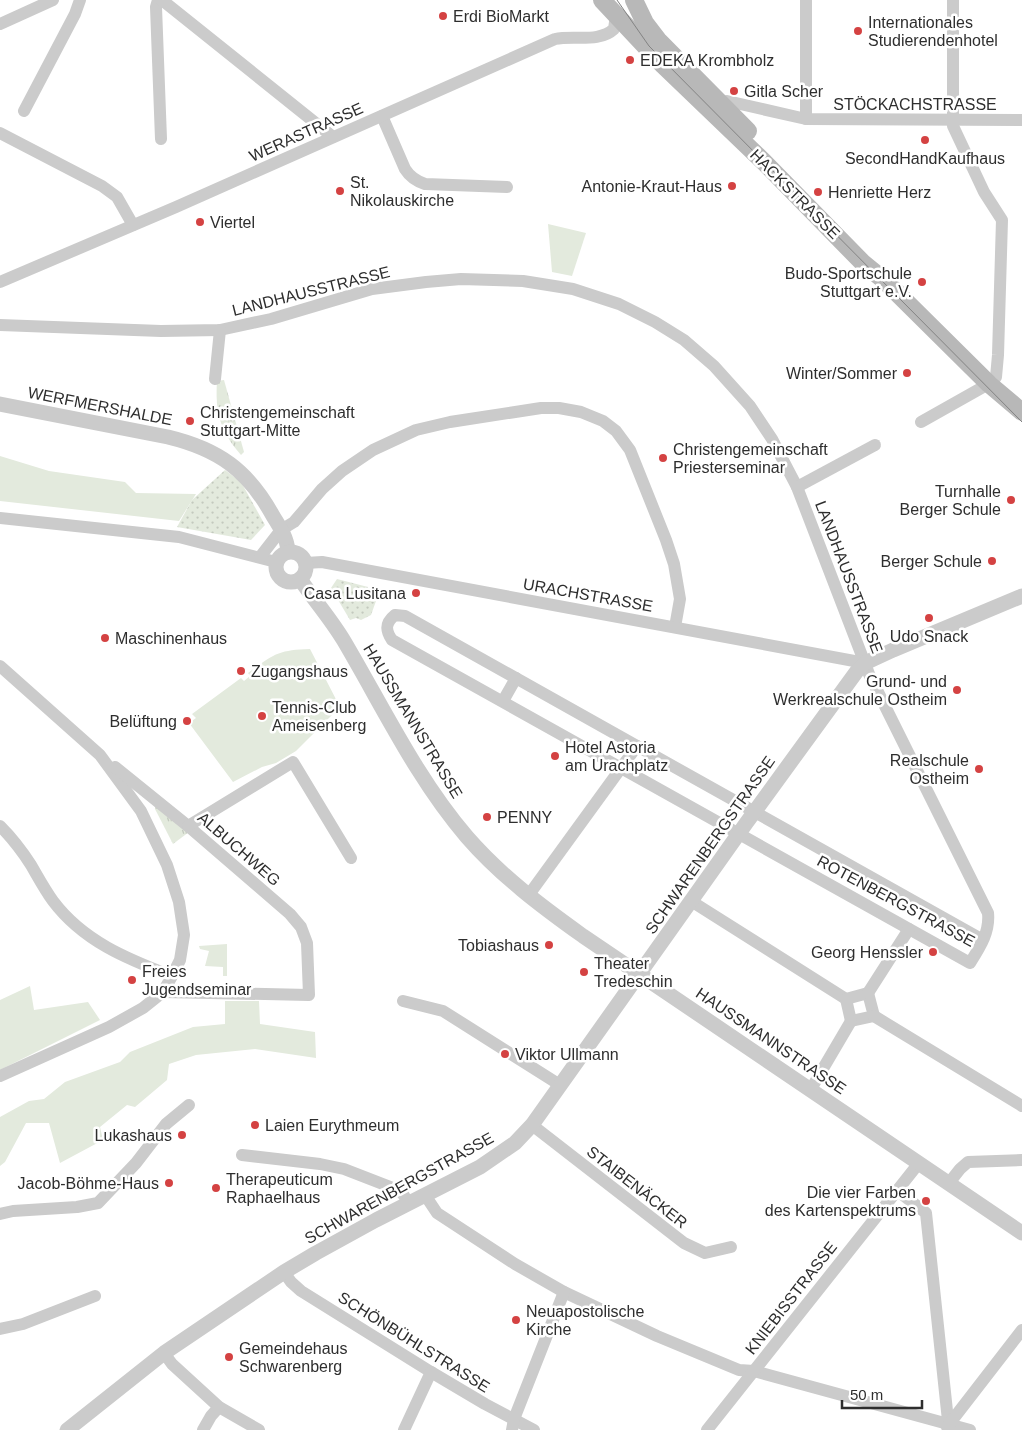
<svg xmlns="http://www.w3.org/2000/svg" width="1022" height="1430" font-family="Arial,sans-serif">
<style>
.grass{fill:url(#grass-tufts)}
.park{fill:url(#park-dots)}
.garden{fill:#e3eadd}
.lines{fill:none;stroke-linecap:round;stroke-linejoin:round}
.minor{stroke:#cbcbcb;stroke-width:12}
.tertiary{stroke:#cbcbcb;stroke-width:15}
.secondary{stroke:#b8b8b8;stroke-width:18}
.tram{stroke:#838383;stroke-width:1}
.poi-dot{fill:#d44242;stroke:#fff;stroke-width:2}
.labels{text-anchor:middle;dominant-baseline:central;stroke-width:5;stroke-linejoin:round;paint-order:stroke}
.poi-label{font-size:16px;fill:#2e2e2e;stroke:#fff;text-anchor:start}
.street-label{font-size:16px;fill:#2e2e2e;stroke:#fff}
</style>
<defs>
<pattern id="grass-tufts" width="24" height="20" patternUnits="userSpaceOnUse" patternTransform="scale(1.25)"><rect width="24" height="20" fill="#e3eadd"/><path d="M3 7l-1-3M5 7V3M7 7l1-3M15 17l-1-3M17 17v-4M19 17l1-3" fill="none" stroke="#c3c9be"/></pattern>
<pattern id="park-dots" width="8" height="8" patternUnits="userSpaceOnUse" patternTransform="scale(1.25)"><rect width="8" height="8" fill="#e3eadd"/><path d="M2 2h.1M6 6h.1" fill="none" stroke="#c3c9be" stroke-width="1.8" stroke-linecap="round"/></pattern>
</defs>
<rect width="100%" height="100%" fill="#fff"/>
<g class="grass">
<path d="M224,380L244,452L241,455C220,431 215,413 217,381Z"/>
<polygon points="155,806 189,832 173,844 155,809"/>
</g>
<g class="park">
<polygon points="225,470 241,482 265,525 251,540 177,527 192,500"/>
<polygon points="337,579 368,587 367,593 373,594 376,601 371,615 361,620 356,618 350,620 331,588"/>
</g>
<g class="garden">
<polygon points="548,224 586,233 572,276 552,272"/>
<polygon points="0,456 49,471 125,482 136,493 196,494 179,521 0,501"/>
<path d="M310,649L340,707L296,751L276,763L262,767L233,782L189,723L196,718L192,714L241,678L244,681L250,676L248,673C274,654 278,650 310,649Z"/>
<polygon points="227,944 227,976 223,976 223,967 205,966 209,951 200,949 199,946"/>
<polygon points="30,986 34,1010 88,1002 100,1020 0,1070 0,1000"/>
<polygon points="225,1001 259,1001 260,1024 315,1032 316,1058 255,1049 196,1055 169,1064 167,1080 135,1107 127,1105 100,1127 103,1140 60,1163 49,1123 26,1123 5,1162 0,1166 0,1117 29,1101 44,1099 65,1082 120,1062 130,1052 193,1027 225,1024"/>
</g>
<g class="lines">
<g class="minor">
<polyline points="158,0 156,7 161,139"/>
<polyline points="162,0 333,137"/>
<polyline points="0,24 53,0"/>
<polyline points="721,103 727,101 806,119 1022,120"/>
<polyline points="24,111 75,14 80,0"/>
<path d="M382,116L405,169C410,177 416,181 425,184L507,187"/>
<polyline points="806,119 806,0"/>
<polyline points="0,133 102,186 117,197 133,225"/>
<path d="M0,282L176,207L555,39C574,35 599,43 614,29L616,15"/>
<path d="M0,325L161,331L220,330L271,319L372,289L426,282L461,279L523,281L573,289L619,304L655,322L684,340L714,366L750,406L772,439L797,487L869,674L988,913C990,932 980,947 970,963L392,640C385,630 385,623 395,615L405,616L983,940"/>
<polyline points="215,379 220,330"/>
<polyline points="921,422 992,382 996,377 998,355 1002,220 984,192 953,126 953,0"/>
<polyline points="797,487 875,445"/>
<polyline points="0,518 179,537 276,562"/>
<polyline points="260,557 281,530 294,522 322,489 342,471 373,450 416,430 450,422 541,408 559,408 581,412 603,421 616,431 630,450 666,540 674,564 680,599 675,627"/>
<polyline points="306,563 322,562 865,663"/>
<polyline points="0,666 100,755 141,811 167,865 179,902 184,935 180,960 172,976 163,992 143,1008 109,1027 0,1076"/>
<polyline points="503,701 516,678"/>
<polyline points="115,767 188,826 290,914 301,927 307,943 309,995 163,992"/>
<path d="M0,826C12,838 22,851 31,865C38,877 45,890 53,901C83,941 127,959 172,976"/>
<polyline points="188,826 293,762 351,858"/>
<polyline points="528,896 637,746"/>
<polyline points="691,901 846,999"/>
<polygon points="868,993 874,1016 851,1021 846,999"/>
<polyline points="868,993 909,929"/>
<polyline points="403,1001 443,1011 560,1085"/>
<polyline points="874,1016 1022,1106"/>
<polyline points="811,1089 851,1021"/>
<polyline points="532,1125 684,1243 705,1253 731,1247"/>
<polyline points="242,1155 320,1164 344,1169 393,1188 403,1194 409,1204"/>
<polyline points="949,1183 960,1169 968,1162 1022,1160"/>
<polyline points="898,1191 926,1213 949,1430"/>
<polyline points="425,1195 437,1213 515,1264 564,1292 657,1336 739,1370 754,1371 970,1430"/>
<polyline points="0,1214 13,1211 77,1207 98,1203 136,1163 166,1124 189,1105"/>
<polyline points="284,1272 291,1282 301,1291 431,1372 485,1404 534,1430"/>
<polyline points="0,1329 23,1324 95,1296"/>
<polyline points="164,1353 172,1364 219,1407 259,1430"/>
<polyline points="947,1427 1022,1330"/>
<polyline points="203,1430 211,1416 219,1407"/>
<polyline points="404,1430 431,1372"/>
<polyline points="512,1430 514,1419 564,1292"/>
<polyline points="707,1430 919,1163"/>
</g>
<g class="tertiary">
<path d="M0,404L168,437C218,449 248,470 273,516C280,527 287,538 288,551"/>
<circle cx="291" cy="567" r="15"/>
<path d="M300,579C314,600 331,619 344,641C383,707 417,779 467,837C501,876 541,906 583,936L1022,1233"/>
<polyline points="67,1430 164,1353 284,1272 316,1253 376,1220 480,1167 515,1143 532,1125 747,822 857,671 865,663 893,650 1022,596"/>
</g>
<g class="secondary">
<polyline points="602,0 663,65 764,162 863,263 885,281 989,384 1022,412"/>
<polyline points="634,0 645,23 658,40 748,131"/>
</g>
<polyline class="tram" points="617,0 649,46 1022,422"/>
</g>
<g class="poi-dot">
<circle cx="443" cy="16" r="5"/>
<circle cx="858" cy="31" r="5"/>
<circle cx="630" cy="60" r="5"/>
<circle cx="734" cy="91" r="5"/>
<circle cx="925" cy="140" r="5"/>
<circle cx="732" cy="186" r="5"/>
<circle cx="340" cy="191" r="5"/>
<circle cx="818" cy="192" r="5"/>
<circle cx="200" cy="222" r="5"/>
<circle cx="922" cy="282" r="5"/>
<circle cx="907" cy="373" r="5"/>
<circle cx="190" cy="421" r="5"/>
<circle cx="663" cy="458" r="5"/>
<circle cx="1011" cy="500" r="5"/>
<circle cx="992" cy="561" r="5"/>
<circle cx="416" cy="593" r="5"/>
<circle cx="929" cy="618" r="5"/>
<circle cx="105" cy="638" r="5"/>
<circle cx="241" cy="671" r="5"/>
<circle cx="957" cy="690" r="5"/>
<circle cx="262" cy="716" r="5"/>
<circle cx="187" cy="721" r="5"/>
<circle cx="555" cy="756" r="5"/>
<circle cx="979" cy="769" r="5"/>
<circle cx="487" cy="817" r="5"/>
<circle cx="549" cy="945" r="5"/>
<circle cx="933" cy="952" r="5"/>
<circle cx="584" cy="972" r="5"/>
<circle cx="132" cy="980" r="5"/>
<circle cx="505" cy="1054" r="5"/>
<circle cx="255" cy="1125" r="5"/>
<circle cx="182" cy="1135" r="5"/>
<circle cx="169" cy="1183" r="5"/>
<circle cx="216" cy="1188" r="5"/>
<circle cx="926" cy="1201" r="5"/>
<circle cx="516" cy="1320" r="5"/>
<circle cx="229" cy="1357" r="5"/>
</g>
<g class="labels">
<g class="poi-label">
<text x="453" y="16">Erdi BioMarkt</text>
<text x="868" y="22">Internationales<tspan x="868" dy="18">Studierendenhotel</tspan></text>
<text x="640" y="60">EDEKA Krombholz</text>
<text x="744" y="91">Gitla Scher</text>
<text x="925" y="158" text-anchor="middle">SecondHandKaufhaus</text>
<text x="350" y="182">St.<tspan x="350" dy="18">Nikolauskirche</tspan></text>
<text x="722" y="186" text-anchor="end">Antonie-Kraut-Haus</text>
<text x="828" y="192">Henriette Herz</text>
<text x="210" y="222">Viertel</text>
<text x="912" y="273" text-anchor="end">Budo-Sportschule<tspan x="912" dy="18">Stuttgart e.V.</tspan></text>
<text x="897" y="373" text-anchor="end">Winter/Sommer</text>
<text x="200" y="412">Christengemeinschaft<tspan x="200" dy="18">Stuttgart-Mitte</tspan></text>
<text x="673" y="449">Christengemeinschaft<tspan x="673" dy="18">Priesterseminar</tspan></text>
<text x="1001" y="491" text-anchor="end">Turnhalle<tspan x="1001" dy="18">Berger Schule</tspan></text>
<text x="982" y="561" text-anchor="end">Berger Schule</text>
<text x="406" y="593" text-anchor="end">Casa Lusitana</text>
<text x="929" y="636" text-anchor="middle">Udo Snack</text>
<text x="115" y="638">Maschinenhaus</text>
<text x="251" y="671">Zugangshaus</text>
<text x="947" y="681" text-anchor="end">Grund- und<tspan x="947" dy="18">Werkrealschule Ostheim</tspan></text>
<text x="272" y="707">Tennis-Club<tspan x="272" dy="18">Ameisenberg</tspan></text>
<text x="177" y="721" text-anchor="end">Belüftung</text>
<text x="565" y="747">Hotel Astoria<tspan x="565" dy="18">am Urachplatz</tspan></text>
<text x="969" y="760" text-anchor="end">Realschule<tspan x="969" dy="18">Ostheim</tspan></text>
<text x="497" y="817">PENNY</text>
<text x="539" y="945" text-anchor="end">Tobiashaus</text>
<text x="923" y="952" text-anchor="end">Georg Henssler</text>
<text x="594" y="963">Theater<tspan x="594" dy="18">Tredeschin</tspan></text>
<text x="142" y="971">Freies<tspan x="142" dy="18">Jugendseminar</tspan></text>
<text x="515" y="1054">Viktor Ullmann</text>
<text x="265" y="1125">Laien Eurythmeum</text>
<text x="172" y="1135" text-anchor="end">Lukashaus</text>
<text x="226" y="1179">Therapeuticum<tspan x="226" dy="18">Raphaelhaus</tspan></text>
<text x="159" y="1183" text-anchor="end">Jacob-Böhme-Haus</text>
<text x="916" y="1192" text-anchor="end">Die vier Farben<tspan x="916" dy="18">des Kartenspektrums</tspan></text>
<text x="526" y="1311">Neuapostolische<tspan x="526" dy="18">Kirche</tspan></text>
<text x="239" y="1348">Gemeindehaus<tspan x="239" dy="18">Schwarenberg</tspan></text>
</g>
<g class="street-label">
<text x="915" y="104">STÖCKACHSTRASSE</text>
<text transform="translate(306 132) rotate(-24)">WERASTRASSE</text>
<text transform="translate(795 194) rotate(45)">HACKSTRASSE</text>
<text transform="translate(311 291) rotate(-14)">LANDHAUSSTRASSE</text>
<text transform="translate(100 406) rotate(11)">WERFMERSHALDE</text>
<text transform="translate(849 577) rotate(69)">LANDHAUSSTRASSE</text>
<text transform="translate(588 595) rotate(10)">URACHSTRASSE</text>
<text transform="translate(413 721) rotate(59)">HAUSSMANNSTRASSE</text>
<text transform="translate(710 845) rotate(-55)">SCHWARENBERGSTRASSE</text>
<text transform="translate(239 849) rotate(41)">ALBUCHWEG</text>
<text transform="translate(896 901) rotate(28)">ROTENBERGSTRASSE</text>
<text transform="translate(771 1041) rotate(34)">HAUSSMANNSTRASSE</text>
<text transform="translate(637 1187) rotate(38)">STAIBENÄCKER</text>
<text transform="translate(399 1188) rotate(-29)">SCHWARENBERGSTRASSE</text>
<text transform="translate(791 1298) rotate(-52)">KNIEBISSTRASSE</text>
<text transform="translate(414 1342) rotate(32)">SCHÖNBÜHLSTRASSE</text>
</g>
</g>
<path d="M842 1400v8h80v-8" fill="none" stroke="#2e2e2e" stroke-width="2.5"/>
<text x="850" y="1400" font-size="15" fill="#2e2e2e" stroke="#ffffff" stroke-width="4" paint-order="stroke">50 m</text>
</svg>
